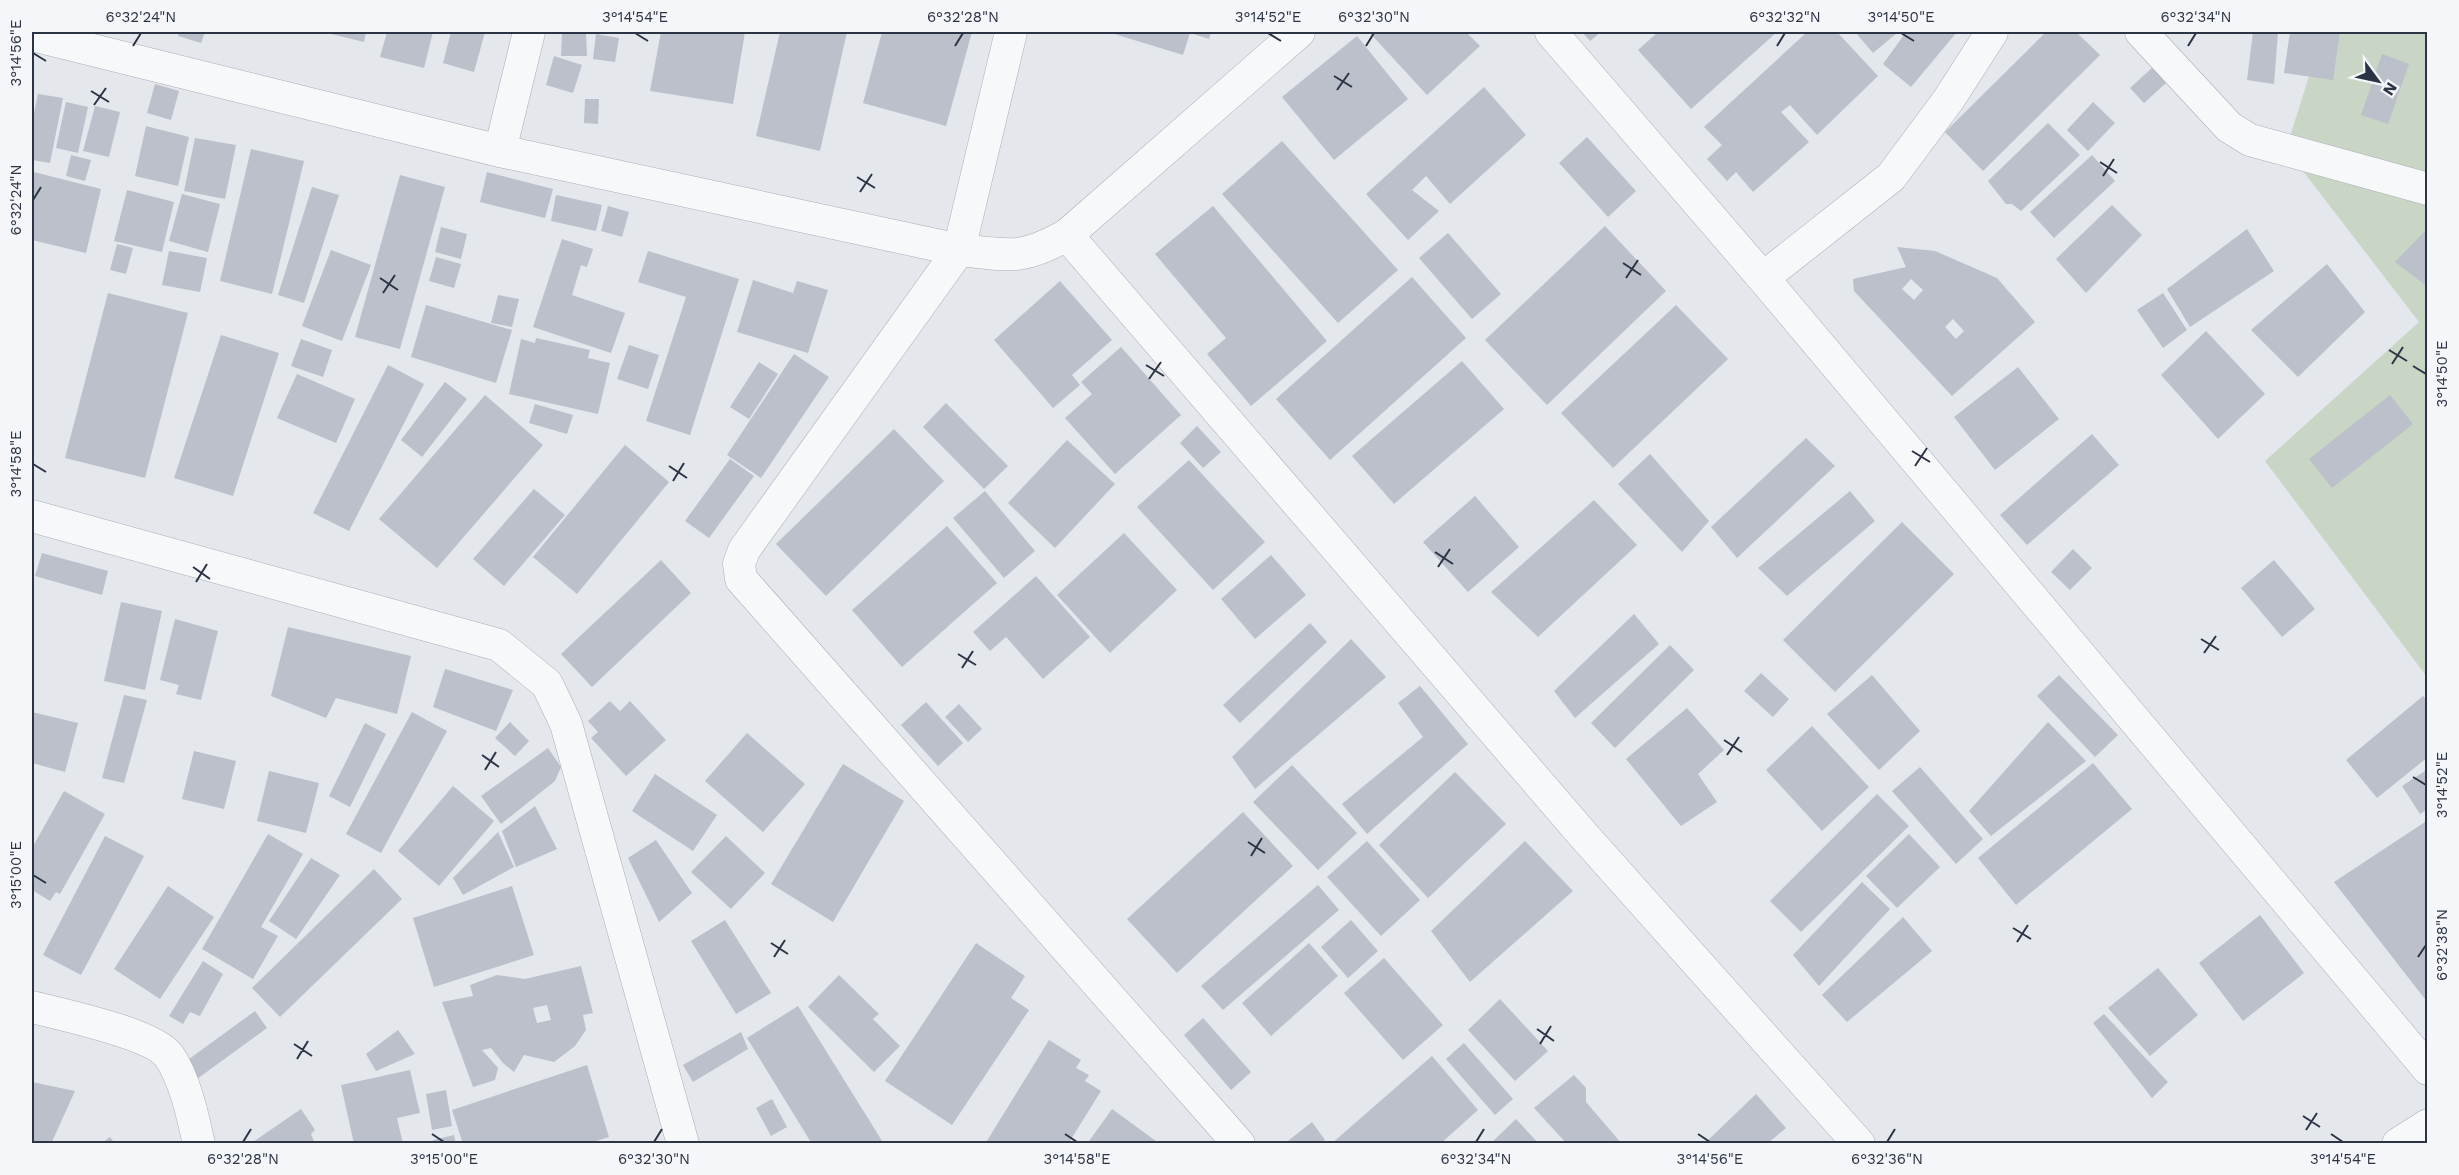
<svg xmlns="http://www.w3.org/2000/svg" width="2459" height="1175" font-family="'Work Sans',sans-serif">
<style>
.green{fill:#c9d6c5}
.building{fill:#bbc0ca;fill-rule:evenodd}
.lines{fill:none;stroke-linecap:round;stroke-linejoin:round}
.street-casing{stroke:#a9aeb7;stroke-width:33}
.street{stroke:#f7f8fa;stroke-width:32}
.ticks{fill:none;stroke:#2b3445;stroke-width:2}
.neatline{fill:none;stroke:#2b3445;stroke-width:2}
.ticks-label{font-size:15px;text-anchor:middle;fill:#2b3445}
</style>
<rect width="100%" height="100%" fill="#e4e7ec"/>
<polygon class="green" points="2323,32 2427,32 2427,677 2265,461 2419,322 2286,149"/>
<g class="building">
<polygon points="179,32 205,32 201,43 178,36"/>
<polygon points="323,32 366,32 364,42"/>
<polygon points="387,32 433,32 424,68 380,57"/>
<polygon points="451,32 485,32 474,72 443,63"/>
<polygon points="562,32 586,32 587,56 561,56"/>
<polygon points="661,32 745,32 733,104 650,91"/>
<polygon points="780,32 847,32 820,151 756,136"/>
<polygon points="882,32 972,32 946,126 863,103"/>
<polygon points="1108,32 1211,32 1209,39 1190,33 1183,55"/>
<polygon points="1369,32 1466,32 1480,46 1427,95"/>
<polygon points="1582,32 1601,32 1590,41"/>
<polygon points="1658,32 1777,32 1691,109 1638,50"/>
<polygon points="1807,32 1837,32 1878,76 1817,135 1790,105 1781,112 1809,142 1753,192 1736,172 1727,181 1707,159 1722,145 1704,127"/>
<polygon points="1855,32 1896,32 1897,33 1873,53"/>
<polygon points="1906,32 1957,32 1911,87 1883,64"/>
<polygon points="2046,32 2076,32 2100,55 1983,171 1945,132"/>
<polygon points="2253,32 2278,32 2274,84 2247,80"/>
<polygon points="2290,32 2340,32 2333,80 2284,73"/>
<polygon points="596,34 619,38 615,62 593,59"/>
<polygon points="1357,36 1408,99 1334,160 1282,97"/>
<polygon points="2382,54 2409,64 2388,124 2361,115"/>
<polygon points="554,56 582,65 573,93 546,85"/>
<polygon points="2153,67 2166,83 2144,103 2130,88"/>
<polygon points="155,84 179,91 171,120 147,113"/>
<polygon points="1484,87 1526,135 1450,204 1426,176 1412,190 1439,211 1408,240 1366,194"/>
<polygon points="38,94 63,98 50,163 32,160 32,123"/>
<polygon points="585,99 599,99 598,124 584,123"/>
<polygon points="66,102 88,107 78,153 56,148"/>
<polygon points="2093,102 2115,123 2088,151 2067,130"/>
<polygon points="95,106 120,112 109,157 83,151"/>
<polygon points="2048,123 2080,155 2021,211 2012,204 2006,204 1988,181"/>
<polygon points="146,126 189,137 178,186 135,176"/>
<polygon points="1587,137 1636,191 1608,217 1559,163"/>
<polygon points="195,138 236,145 225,199 184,191"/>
<polygon points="1282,141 1398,270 1338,323 1222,194"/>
<polygon points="251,149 304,161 272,294 220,281"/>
<polygon points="71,155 91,160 85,181 66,176"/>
<polygon points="2092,155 2115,181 2054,238 2030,212"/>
<polygon points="34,172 101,189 86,253 32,240"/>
<polygon points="487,172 553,189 545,218 480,202"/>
<polygon points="400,175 445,187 400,349 355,337"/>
<polygon points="312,187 339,195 304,303 278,295"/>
<polygon points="127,190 174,202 162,252 114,241"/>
<polygon points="182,194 220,204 208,252 169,241"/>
<polygon points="556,195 602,205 596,231 551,221"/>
<polygon points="2112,205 2142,235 2086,293 2056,259"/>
<polygon points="608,206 629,212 622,237 601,231"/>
<polygon points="1213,206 1327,341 1251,406 1207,354 1226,338 1155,254"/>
<polygon points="1605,226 1666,291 1547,405 1485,340"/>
<polygon points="441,227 467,234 461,259 435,252"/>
<polygon points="2428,228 2428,287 2395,262"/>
<polygon points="2247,229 2274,271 2190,327 2167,289"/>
<polygon points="1448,233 1501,294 1472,319 1419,258"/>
<polygon points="562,239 593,249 587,267 581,265 572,295 625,313 611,353 533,327"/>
<polygon points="117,244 133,248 126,274 110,270"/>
<path d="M1897,247L1935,251L1997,278L2035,322L1952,396L1854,291L1853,279L1906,267ZM1911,279L1923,290L1914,300L1902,289ZM1953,319L1964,331L1956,339L1945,327Z"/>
<polygon points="331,250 371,265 342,341 302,326"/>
<polygon points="169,251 207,258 200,292 162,285"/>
<polygon points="648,251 739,279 690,435 646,421 686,297 638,282"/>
<polygon points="436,257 461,264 454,288 429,281"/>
<polygon points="2327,264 2365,312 2298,377 2251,330"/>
<polygon points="1412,277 1466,338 1330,460 1276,399"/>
<polygon points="753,280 793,293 797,281 828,290 808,353 737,332"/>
<polygon points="1060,281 1112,340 1072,375 1080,385 1053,408 994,340"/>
<polygon points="108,293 188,313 145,478 65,458"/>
<polygon points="2163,293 2187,330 2163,348 2137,310"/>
<polygon points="498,295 519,299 512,327 491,323"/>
<polygon points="426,305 512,330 496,383 411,357"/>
<polygon points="1676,305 1728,359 1613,468 1561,413"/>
<polygon points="2206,331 2265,394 2218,439 2161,375"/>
<polygon points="221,335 279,353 233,496 174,478"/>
<polygon points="536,338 590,350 588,358 610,363 598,414 509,394 521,339 535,343"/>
<polygon points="301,339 332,350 323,377 291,366"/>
<polygon points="629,345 659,355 648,389 617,379"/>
<polygon points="1121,347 1181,415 1115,474 1065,418 1092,394 1081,382"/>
<polygon points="794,354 829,377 761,478 727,455"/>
<polygon points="1462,361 1504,409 1394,504 1352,456"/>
<polygon points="759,362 778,374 749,419 730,407"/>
<polygon points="388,365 424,384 349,531 313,513"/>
<polygon points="2018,367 2059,419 1995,470 1954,417"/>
<polygon points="297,374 355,399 336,443 277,418"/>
<polygon points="445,382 467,399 422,457 401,440"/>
<polygon points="485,395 543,445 437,568 379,519"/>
<polygon points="2390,395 2413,424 2332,488 2309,459"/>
<polygon points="946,403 1008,466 984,489 923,427"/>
<polygon points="535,404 573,415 567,434 529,423"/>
<polygon points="1197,426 1221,452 1203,468 1180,443"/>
<polygon points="894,429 944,481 826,596 776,544"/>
<polygon points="2092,434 2119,465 2027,545 2000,515"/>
<polygon points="1806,438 1835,466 1737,558 1711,527"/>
<polygon points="1067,440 1115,484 1055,548 1008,503"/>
<polygon points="625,445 669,482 577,594 533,557"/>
<polygon points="1650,454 1709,521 1682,552 1618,484"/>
<polygon points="730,459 754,476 709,538 685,521"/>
<polygon points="1189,460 1265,542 1213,590 1137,507"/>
<polygon points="534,489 565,515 504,586 473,559"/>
<polygon points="985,491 1035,551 1004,578 953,518"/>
<polygon points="1850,491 1875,521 1787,596 1758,568"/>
<polygon points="1475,496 1519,547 1468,592 1423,542"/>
<polygon points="1594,500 1637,545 1538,637 1491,592"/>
<polygon points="1902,522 1954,574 1835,692 1783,640"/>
<polygon points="947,526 997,583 902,667 852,610"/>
<polygon points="1124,533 1177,590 1110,653 1057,595"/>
<polygon points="2073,549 2092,568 2070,590 2051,572"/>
<polygon points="42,553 108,571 102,595 35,576"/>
<polygon points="1271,555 1306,595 1255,639 1221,599"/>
<polygon points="661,560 691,593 592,687 561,654"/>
<polygon points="2274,560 2315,609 2282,637 2241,588"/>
<polygon points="1036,576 1090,637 1043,679 1006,637 990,651 973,632"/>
<polygon points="121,602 162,611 145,690 104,681"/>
<polygon points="1634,614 1659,644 1575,718 1554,691"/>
<polygon points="175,619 218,631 201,700 176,694 179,685 160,680"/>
<polygon points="1310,623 1327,642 1240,723 1223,705"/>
<polygon points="288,627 411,656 397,714 336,698 326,718 271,696"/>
<polygon points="1351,639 1386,677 1255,789 1232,757"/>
<polygon points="1670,645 1694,670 1615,748 1591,723"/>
<polygon points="445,669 513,690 496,731 433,707"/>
<polygon points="1761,673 1789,699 1773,717 1744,691"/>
<polygon points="1872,675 1920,731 1879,770 1827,714"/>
<polygon points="2059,675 2118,735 2095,757 2037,696"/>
<polygon points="1420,686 1468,744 1367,834 1342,804 1423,737 1398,703"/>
<polygon points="124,695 147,700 124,783 102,778"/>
<polygon points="2423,696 2428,701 2428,757 2377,798 2346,760"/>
<polygon points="610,701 620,711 630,701 666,740 626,776 591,738 598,732 588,721"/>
<polygon points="926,702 963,743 938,766 901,725"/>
<polygon points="959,704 982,729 968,742 945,717"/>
<polygon points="1687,708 1724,750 1698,774 1717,802 1681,826 1626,759"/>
<polygon points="32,712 78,723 65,772 32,763"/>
<polygon points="412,712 447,731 381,853 346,834"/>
<polygon points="510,722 529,741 515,756 495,738"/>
<polygon points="2048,722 2086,761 1991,836 1969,811"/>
<polygon points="365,723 386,734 350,807 329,796"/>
<polygon points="1812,726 1869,787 1822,831 1766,770"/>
<polygon points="747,733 805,784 763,832 705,781"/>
<polygon points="548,748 561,767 555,781 501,824 481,796"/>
<polygon points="194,751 236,761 224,809 182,799"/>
<polygon points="2093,763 2132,809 2016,905 1978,858"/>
<polygon points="843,764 904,801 833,922 771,884"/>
<polygon points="1292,765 1357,833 1318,870 1253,802"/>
<polygon points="1920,767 1983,839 1956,864 1892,791"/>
<polygon points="2428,769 2428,809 2420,814 2402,786"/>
<polygon points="269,771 319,783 306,833 257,821"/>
<polygon points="1455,772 1506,824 1428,898 1379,845"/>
<polygon points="655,774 717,815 693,851 632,811"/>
<polygon points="453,786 494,821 439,886 398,851"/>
<polygon points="64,791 105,814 60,894 56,892 50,901 32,890 32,848"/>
<polygon points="1877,794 1909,826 1801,932 1770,901"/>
<polygon points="535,806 557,849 516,867 502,831"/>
<polygon points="1243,812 1293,866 1177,973 1127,919"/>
<polygon points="2428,820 2428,1003 2334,882"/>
<polygon points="498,832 514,867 463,895 453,878"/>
<polygon points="268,834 303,854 261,927 278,936 253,979 202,949"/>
<polygon points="1909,834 1940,867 1897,908 1866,876"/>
<polygon points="105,836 144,856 81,975 43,955"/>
<polygon points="726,836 765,873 731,909 691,872"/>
<polygon points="656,840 692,893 659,922 628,858"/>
<polygon points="1367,841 1420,900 1381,936 1327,877"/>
<polygon points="1525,841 1573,891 1470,982 1431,931"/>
<polygon points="311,858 340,875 296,939 269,921"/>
<polygon points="374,869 402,899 280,1017 252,988"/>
<polygon points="1862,882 1890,909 1819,986 1793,955"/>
<polygon points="1318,885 1339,910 1223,1010 1201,986"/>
<polygon points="168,886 214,917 160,999 114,969"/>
<polygon points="512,886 534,955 434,987 413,918"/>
<polygon points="2260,915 2304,973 2243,1021 2199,963"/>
<polygon points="1903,917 1932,951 1847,1022 1822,995"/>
<polygon points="725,920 771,993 736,1014 691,941"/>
<polygon points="1351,920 1378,951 1348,978 1321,947"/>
<polygon points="976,943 1025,976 1011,998 1029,1010 952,1125 885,1081"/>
<polygon points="1309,943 1338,976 1271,1036 1242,1003"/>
<polygon points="1384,958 1443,1025 1403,1060 1344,993"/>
<polygon points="203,961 223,974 200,1016 190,1012 183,1024 169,1016"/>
<path d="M581,966L593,1013L583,1015L586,1030L575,1046L554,1062L524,1055L514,1072L503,1063L491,1048L482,1050L498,1068L495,1080L473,1087L442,1002L473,996L470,985L497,975L525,979ZM547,1005L551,1020L537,1023L533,1008Z"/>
<polygon points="2158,968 2198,1015 2150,1056 2108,1008"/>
<polygon points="839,975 879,1014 873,1019 900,1046 874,1072 808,1007"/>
<polygon points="1500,999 1548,1051 1515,1081 1468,1030"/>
<polygon points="798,1006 884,1144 812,1144 747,1038"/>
<polygon points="255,1011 267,1028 197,1079 185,1062"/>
<polygon points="2104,1014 2168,1082 2152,1098 2093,1023"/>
<polygon points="1203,1018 1251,1072 1231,1090 1184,1035"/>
<polygon points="398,1030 415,1054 376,1071 366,1054"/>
<polygon points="741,1032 748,1049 693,1082 683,1065"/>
<polygon points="1049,1040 1081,1060 1076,1068 1089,1075 1085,1081 1101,1091 1068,1144 985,1144"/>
<polygon points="1464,1043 1513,1099 1495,1115 1446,1059"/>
<polygon points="1432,1056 1478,1110 1440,1144 1331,1144"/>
<polygon points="587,1065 609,1137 587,1144 463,1144 452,1110"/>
<polygon points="410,1070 420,1113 397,1118 403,1144 354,1144 341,1085"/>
<polygon points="1574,1075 1586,1088 1586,1102 1622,1144 1567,1144 1534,1108"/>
<polygon points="32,1082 75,1091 51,1144 32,1144"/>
<polygon points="446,1090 452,1126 432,1130 426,1094"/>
<polygon points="1756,1094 1786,1128 1767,1144 1704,1144"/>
<polygon points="772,1099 787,1127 771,1136 756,1108"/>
<polygon points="301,1109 315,1130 311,1134 315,1144 250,1144"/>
<polygon points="1112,1109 1160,1144 1087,1144"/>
<polygon points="1516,1119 1539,1144 1490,1144"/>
<polygon points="1312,1122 1325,1140 1320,1144 1284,1144"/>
<polygon points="454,1135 456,1144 434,1144 433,1140"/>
<polygon points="110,1137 115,1144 101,1144"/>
</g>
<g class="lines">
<g class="street-casing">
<g id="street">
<polyline points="1011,32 959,250 744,550 739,564 741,579 1239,1144"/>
<polyline points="1551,32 1763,278 2428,1069"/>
<polyline points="2141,32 2229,127 2250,140 2428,189"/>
<path d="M32,35L500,151L959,250C1010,255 1020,261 1067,235L1299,32"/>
<polyline points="500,151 529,32"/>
<polyline points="1067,235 1585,837 1859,1144"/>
<polyline points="1763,278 1891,177 1949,99 1992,32"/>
<polyline points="32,516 499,645 547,684 566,724 683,1144"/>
<path d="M32,1007C60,1014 154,1034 169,1056C185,1079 193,1117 199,1144"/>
<polyline points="2398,1144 2428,1125"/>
</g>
</g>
<use href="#street" class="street"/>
</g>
<path class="ticks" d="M635,33L648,41M1268,33L1281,41M1901,33L1914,41M133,46L141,33M955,46L963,33M1366,46L1374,33M1777,46L1785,33M2188,46L2196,33M33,53L46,61M1334,76L1352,87M1337,90L1349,73M91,91L109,102M94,105L106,88M2100,162L2117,173M2103,176L2114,159M857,177L875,188M860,192L872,174M33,200L41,187M1623,263L1641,275M380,278L398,290M1626,278L1638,260M383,293L395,275M2389,350L2407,361M2392,364L2403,347M1146,365L1164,376M2413,366L2426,374M1149,379L1161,362M1912,451L1930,462M33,464L46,472M669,466L687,478M1915,466L1927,448M673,481L684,463M1435,552L1453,564M193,567L210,579M1438,567L1450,549M196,582L207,564M2201,639L2219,650M2204,653L2216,636M958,654L976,665M962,668L973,651M1724,740L1742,752M482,755L499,767M1727,755L1739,737M485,770L496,752M2413,777L2426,785M1248,842L1265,853M1251,856L1262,838M33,875L46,883M2013,928L2031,939M2017,942L2028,925M771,943L788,954M774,957L785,940M2418,957L2426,945M1537,1029L1554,1041M294,1044L312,1056M1540,1044L1551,1026M297,1059L308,1041M2303,1116L2320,1127M2306,1130L2317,1113M432,1134L444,1142M1065,1134L1077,1142M1698,1134L1710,1142M2331,1134L2343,1142M243,1142L251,1129M654,1142L662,1129M1476,1142L1484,1129M1887,1142L1895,1129"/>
<rect width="2459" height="1175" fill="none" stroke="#f4f6f9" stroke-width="66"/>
<g transform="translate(2378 81) rotate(123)" stroke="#f4f6f9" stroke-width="4.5" paint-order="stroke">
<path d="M0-4.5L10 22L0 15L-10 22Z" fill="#2b3445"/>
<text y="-9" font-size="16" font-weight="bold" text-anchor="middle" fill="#2b3445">N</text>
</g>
<rect x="33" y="33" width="2393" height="1109" class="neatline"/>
<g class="ticks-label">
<text x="141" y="22">6°32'24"N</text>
<text x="635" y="22">3°14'54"E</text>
<text x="963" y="22">6°32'28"N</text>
<text x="1268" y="22">3°14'52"E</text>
<text x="1374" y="22">6°32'30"N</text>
<text x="1785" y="22">6°32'32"N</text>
<text x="1901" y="22">3°14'50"E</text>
<text x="2196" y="22">6°32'34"N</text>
<text transform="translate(16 53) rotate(-90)" y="5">3°14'56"E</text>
<text transform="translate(16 200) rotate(-90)" y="5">6°32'24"N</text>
<text transform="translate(2442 374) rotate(-90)" y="5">3°14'50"E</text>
<text transform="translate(16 464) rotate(-90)" y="5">3°14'58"E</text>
<text transform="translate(2442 785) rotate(-90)" y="5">3°14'52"E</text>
<text transform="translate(16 875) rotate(-90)" y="5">3°15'00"E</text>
<text transform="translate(2442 945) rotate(-90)" y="5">6°32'38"N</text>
<text x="243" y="1164">6°32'28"N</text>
<text x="444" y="1164">3°15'00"E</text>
<text x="654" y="1164">6°32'30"N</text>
<text x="1077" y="1164">3°14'58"E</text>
<text x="1476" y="1164">6°32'34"N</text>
<text x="1710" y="1164">3°14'56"E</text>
<text x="1887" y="1164">6°32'36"N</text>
<text x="2343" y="1164">3°14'54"E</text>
</g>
</svg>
